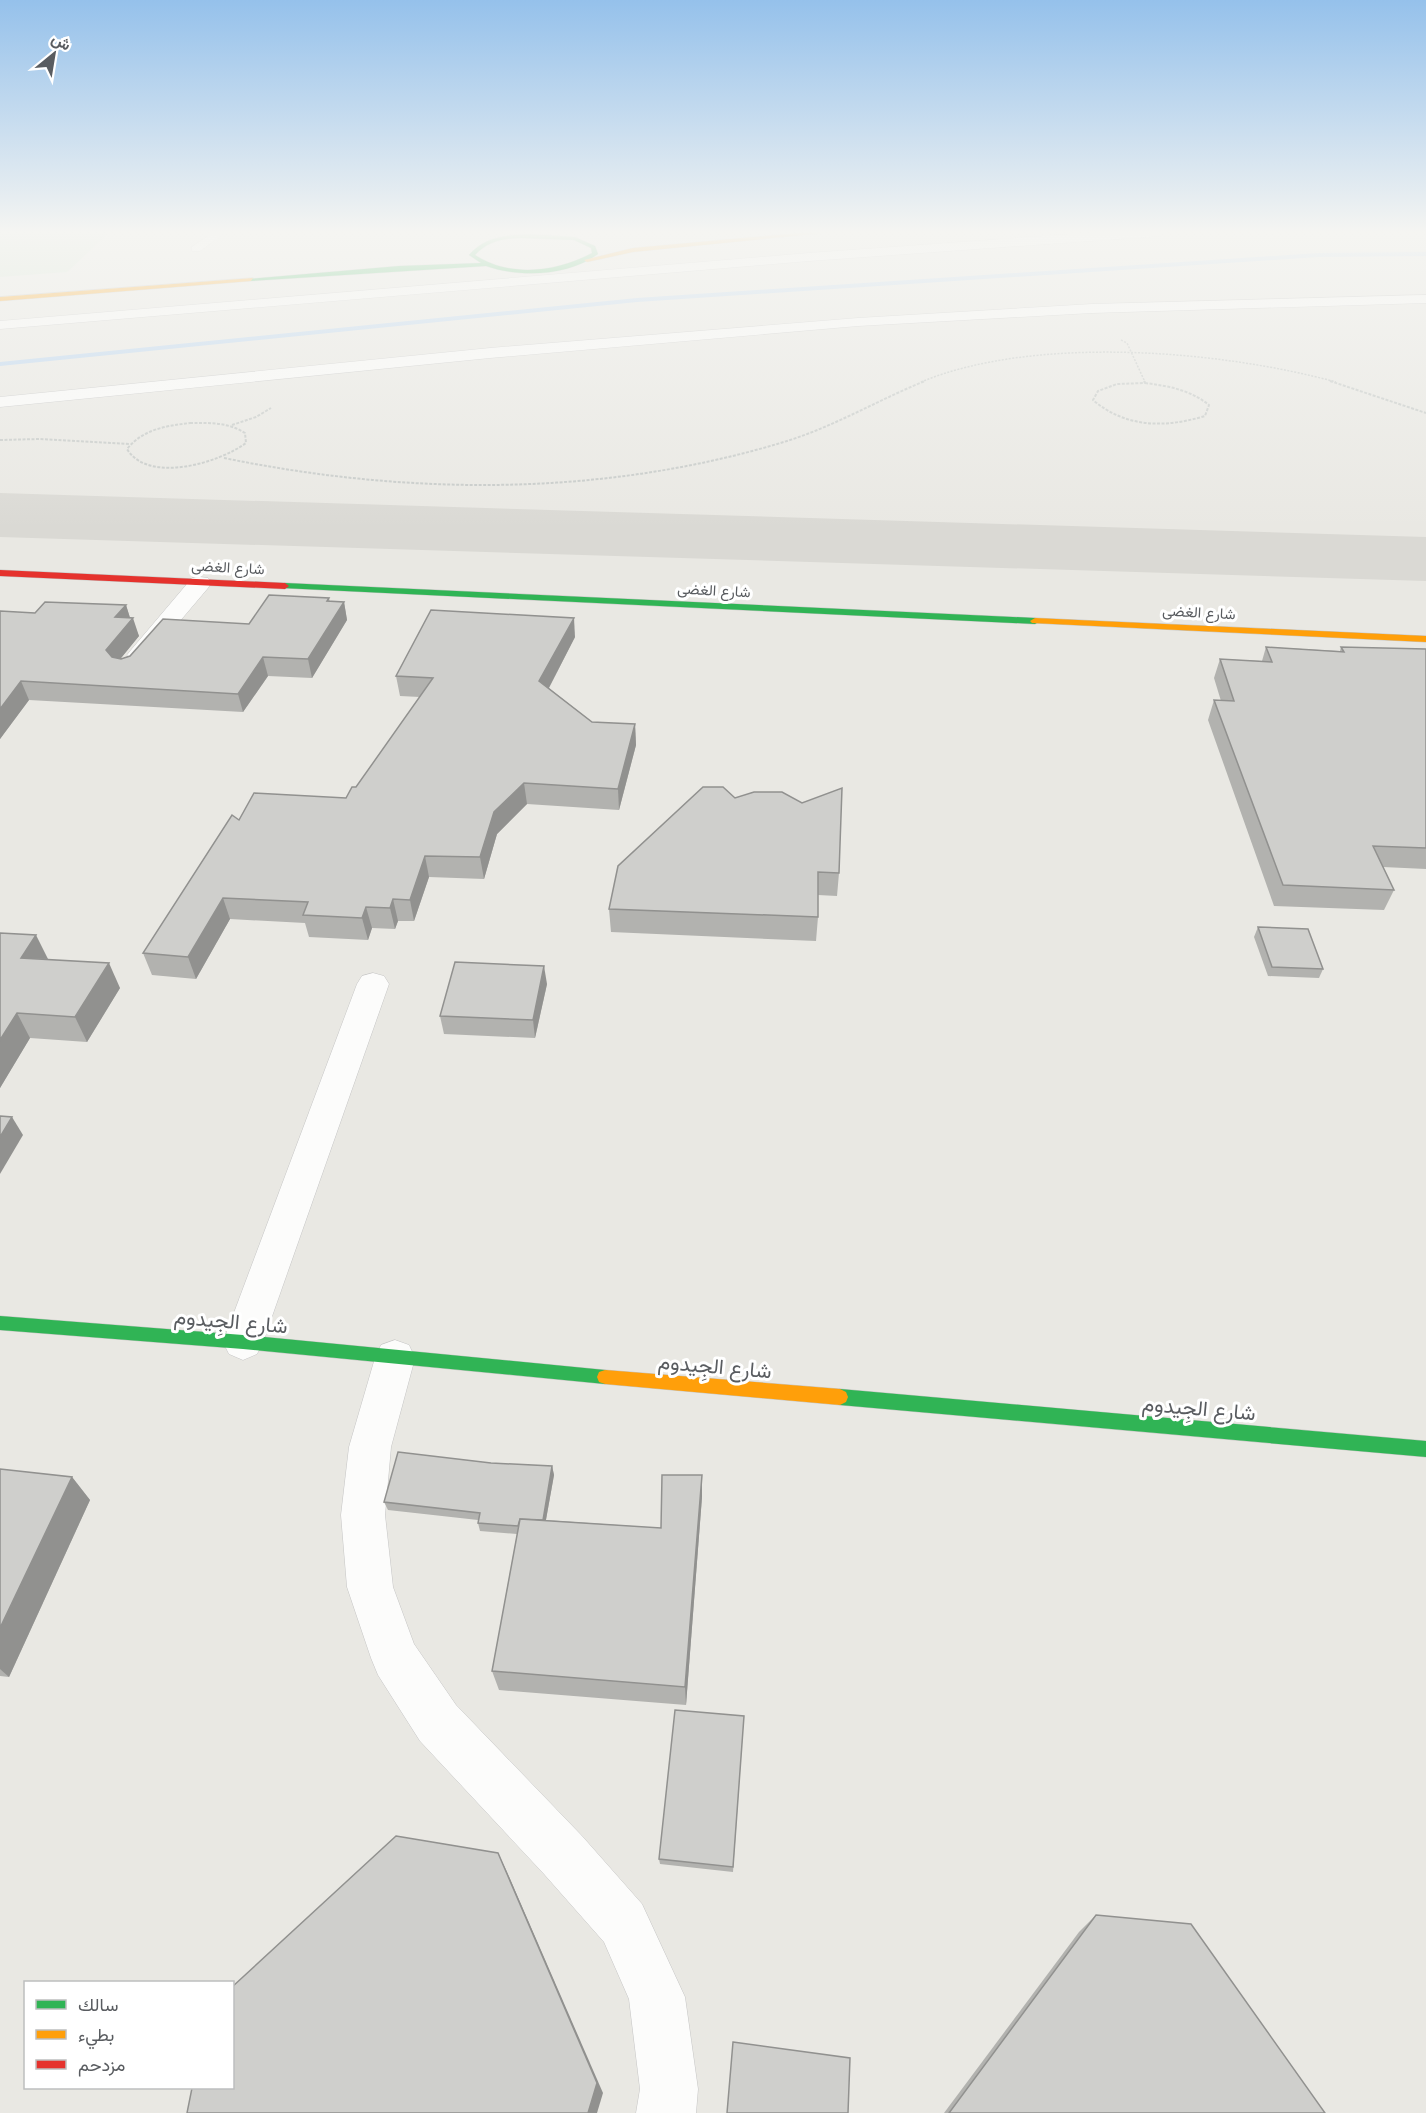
<svg xmlns="http://www.w3.org/2000/svg" width="1426" height="2113" font-family="Arial,Vazirmatn,sans-serif">
<style>
.industrial{fill:#dad9d4}
.green{fill:#d2e4d1}
.lines{fill:none;stroke-linecap:round;stroke-linejoin:round}
.stream{fill:#b9d4f0;fill-rule:evenodd}
.lane-casing{stroke:#c5c5c5;stroke-width:1}
.street-casing{stroke:#c5c5c5;stroke-width:1}
.fast-casing{stroke:#c5c5c3;stroke-width:1}
.slow-casing{stroke:#c5c5c3;stroke-width:1}
.jam-casing{stroke:#c5c5c3;stroke-width:1}
.path-far1{stroke:#c5c9c7;stroke-width:1.5;stroke-dasharray:2 1.5;stroke-linecap:butt}
.path{stroke:#c5c9c7;stroke-width:2;stroke-dasharray:3 1.5;stroke-linecap:butt}
.lane{fill:#fcfcfb;fill-rule:evenodd}
.street{fill:#fcfcfb;fill-rule:evenodd}
.fast{fill:#30b455;fill-rule:evenodd}
.slow{fill:#ff9f0a;fill-rule:evenodd}
.jam{fill:#e5322d;fill-rule:evenodd}
.wall{fill:#b2b2af}
.shaded-wall{fill:#91918f}
.building{fill:#cfcfcc;stroke:#91918f;stroke-width:1.5}
.labels{text-anchor:middle;dominant-baseline:central;stroke-width:6;stroke-linejoin:round;paint-order:stroke}
.far-street-label{font-size:15px;fill:#595c60;stroke:#fff}
.near-street-label{font-size:21px;fill:#595c60;stroke:#fff}
</style>
<rect width="100%" height="100%" fill="#e9e8e3"/>
<polygon class="industrial" points="0,493 1426,537 1426,581 0,537"/>
<polygon class="green" points="0,232 110,232 67,272 0,277"/>
<g class="lines">
<polygon class="stream" points="1426,252 1426,256 1319,257 637,302 0,366 0,362 637,298 1319,253"/>
<g class="lane-casing">
<polygon id="lane" points="214,232 226,232 200,251 192,251 192,247"/>
</g>
<g class="street-casing">
<g id="street">
<polygon points="1101,232 1166,232 1160,236 809,261 0,329 0,321 809,253"/>
<polygon points="1426,295 1426,303 1092,313 858,326 490,358 0,407 0,397 490,348 858,318 1092,304"/>
<polygon points="200,577 208,578 211,583 208,588 147,660 139,662 131,660 127,655 131,650 192,578"/>
<polygon points="373,973 384,976 389,984 263,1342 257,1354 243,1360 229,1354 223,1342 357,984 362,976"/>
<polygon points="395,1340 409,1345 415,1358 391,1447 385,1515 393,1587 414,1644 456,1705 582,1836 642,1904 685,1997 698,2089 696,2113 636,2113 640,2089 629,1999 604,1942 544,1874 420,1741 378,1675 371,1658 347,1587 341,1515 349,1447 375,1358 381,1345"/>
</g>
</g>
<g class="fast-casing">
<g id="fast">
<path d="M531,234L575,237L595,246L598,254C568,276 520,278 486,266L251,281L248,279L399,266L481,263L469,255C485,236 508,235 531,234ZM522,238L574,240L591,248L592,253C557,272 510,278 475,255C488,241 504,238 522,238Z"/>
<polygon points="285,583 1035,618 1040,621 1035,624 282,588 281,586"/>
<polygon points="0,1316 243,1335 605,1370 611,1372 613,1377 611,1382 605,1384 243,1349 0,1330"/>
<polygon points="840,1389 1426,1441 1426,1457 840,1405 834,1402 832,1397 834,1392"/>
</g>
</g>
<g class="slow-casing">
<g id="slow">
<polygon points="809,232 833,232 633,252 587,262 584,260 633,248"/>
<polygon points="253,278 251,281 0,301 0,297"/>
<polygon points="1035,618 1426,636 1426,642 1032,623 1030,621"/>
<polygon points="605,1370 840,1389 846,1392 848,1397 846,1402 840,1405 605,1384 599,1382 597,1377 599,1372"/>
</g>
</g>
<g class="jam-casing">
<polygon id="jam" points="0,570 285,583 289,586 285,589 0,576"/>
</g>
<g class="path-far1">
<polyline points="1121,340 1127,343 1145,382"/>
<path d="M921,382C1034,335 1219,350 1336,382"/>
</g>
<g class="path">
<polyline points="1144,381 1145,383"/>
<polyline points="1330,381 1426,413"/>
<path d="M1145,383C1169,386 1190,390 1209,405L1205,416C1165,428 1126,428 1093,400L1098,391L1117,384Z"/>
<path d="M190,423C209,423 228,422 245,433L246,443C219,463 148,484 127,449C143,429 166,426 190,423Z"/>
<polyline points="232,425 256,417 271,408"/>
<polyline points="0,440 40,439 130,444"/>
<path d="M224,458C410,496 605,497 787,441C835,426 878,400 925,381"/>
</g>
<use href="#lane" class="lane"/>
<use href="#street" class="street"/>
<use href="#fast" class="fast"/>
<use href="#slow" class="slow"/>
<use href="#jam" class="jam"/>
</g>
<g class="wall">
<polygon points="329,598 330,602 344,602 347,620 312,678 268,676 243,712 29,700 0,739 0,611 35,613 126,605 130,618 139,636 120,659 249,624"/>
<polygon points="575,637 549,688 592,722 635,724 636,745 619,810 527,804 497,834 484,879 429,877 414,921 398,921 395,929 372,928 368,940 309,937 305,923 230,919 196,979 152,975 143,953 239,820 346,798 356,787 420,697 400,696 396,676"/>
<polygon points="1266,647 1340,651 1341,647 1426,649 1426,869 1383,867 1394,890 1384,910 1274,906 1208,720 1214,700 1221,701 1214,678 1220,659 1262,661"/>
<polygon points="735,798 839,873 837,896 818,895 818,917 816,941 611,932 609,909"/>
<polygon points="1258,927 1323,969 1319,978 1268,976 1254,937"/>
<polygon points="0,933 48,960 120,988 87,1042 30,1038 0,1088"/>
<polygon points="547,984 535,1038 444,1034 440,1016"/>
<polygon points="491,1463 552,1466 554,1475 546,1520 661,1528 702,1497 686,1705 499,1690 492,1671 517,1534 480,1531 478,1523 478,1520 388,1510 384,1502"/>
<polygon points="0,1469 72,1477 90,1500 9,1677 0,1676"/>
<polygon points="744,1716 733,1872 660,1864 659,1859"/>
<polygon points="1096,1915 1325,2113 944,2113 1079,1932"/>
</g>
<g class="shaded-wall">
<polygon points="344,602 347,620 312,678 308,659"/>
<polygon points="126,605 131,621 133,618 139,636 113,668 106,650 115,617"/>
<polygon points="574,618 575,637 542,701 539,681"/>
<polygon points="263,657 268,676 243,712 238,694"/>
<polygon points="21,681 29,700 0,739 0,709"/>
<polygon points="635,724 636,745 619,810 618,789"/>
<polygon points="524,783 527,804 497,834 484,879 480,857 494,812"/>
<polygon points="425,856 429,877 414,921 410,900"/>
<polygon points="223,898 230,919 196,979 188,957"/>
<polygon points="393,899 398,921 395,929 390,908"/>
<polygon points="366,907 372,928 368,940 362,918"/>
<polygon points="36,935 48,959 21,958"/>
<polygon points="109,963 120,988 87,1042 75,1017"/>
<polygon points="544,966 547,984 535,1038 533,1020"/>
<polygon points="17,1013 30,1038 0,1088 0,1040"/>
<polygon points="12,1117 23,1135 0,1174 0,1137"/>
<polygon points="552,1466 554,1475 543,1536 541,1528"/>
<polygon points="702,1475 702,1497 686,1705 685,1687"/>
<polygon points="72,1477 90,1500 9,1677 0,1669 0,1628"/>
<polygon points="498,1853 507,1872 603,2093 597,2113 588,2113"/>
</g>
<g class="building">
<polygon points="269,595 329,598 327,601 344,602 308,659 263,657 238,694 21,681 0,709 0,611 35,613 45,602 126,605 115,617 133,618 106,650 112,657 121,659 130,656 163,619 249,624"/>
<polygon points="431,610 574,618 539,681 592,722 635,724 618,789 524,783 494,812 480,857 425,856 410,900 393,899 390,908 366,907 362,918 303,915 308,902 223,898 188,957 143,953 232,815 239,820 254,793 346,798 352,787 356,787 433,678 396,676"/>
<polygon points="1266,647 1344,652 1341,647 1426,649 1426,848 1373,846 1394,890 1283,885 1214,700 1234,701 1220,659 1272,662"/>
<polygon points="703,787 723,787 735,798 754,792 782,792 802,803 842,788 839,873 818,872 818,917 609,909 618,866"/>
<polygon points="1258,927 1308,929 1323,969 1272,967"/>
<polygon points="0,933 36,935 21,958 109,963 75,1017 17,1013 0,1040"/>
<polygon points="455,962 544,966 533,1020 440,1016"/>
<polygon points="0,1116 12,1117 0,1137"/>
<polygon points="398,1452 491,1463 552,1466 543,1520 520,1519 518,1526 478,1523 480,1513 384,1502"/>
<polygon points="0,1469 72,1477 0,1628"/>
<polygon points="662,1475 702,1475 685,1687 492,1671 520,1519 661,1528"/>
<polygon points="675,1710 744,1716 733,1867 659,1859"/>
<polygon points="396,1836 498,1853 597,2083 588,2113 187,2113 192,2088 232,2088 232,1987"/>
<polygon points="1096,1915 1191,1924 1325,2113 949,2113"/>
<polygon points="733,2042 850,2058 848,2113 727,2113"/>
</g>
<linearGradient id="sky" x2="0" y2="1"><stop stop-color="#95c1eb"/><stop offset="0.44" stop-color="#f5f5f2"/><stop offset="1" stop-color="#f5f5f2" stop-opacity="0"/></linearGradient>
<rect width="1426" height="528" fill="url(#sky)"/>
<g class="labels">
<g class="far-street-label">
<text transform="translate(228 567) rotate(3)">شارع الغضى</text>
<text transform="translate(714 590) rotate(3)">شارع الغضى</text>
<text transform="translate(1199 612) rotate(3)">شارع الغضى</text>
</g>
<g class="near-street-label">
<text transform="translate(231 1321) rotate(5)">شارع الجِيدوم</text>
<text transform="translate(715 1366) rotate(5)">شارع الجِيدوم</text>
<text transform="translate(1199 1408) rotate(5)">شارع الجِيدوم</text>
</g>
</g>
<rect x="24" y="1981" width="210" height="108" fill="#ffffff" stroke="#bdbebf" stroke-width="1.5"/>
<rect x="36" y="2000" width="30" height="9" fill="#30b455" stroke="#bdbebf" stroke-width="1.5"/>
<text x="78" y="2011" font-size="18" fill="#595c60">سالك</text>
<rect x="36" y="2030" width="30" height="9" fill="#ff9f0a" stroke="#bdbebf" stroke-width="1.5"/>
<text x="78" y="2041" font-size="18" fill="#595c60">بطيء</text>
<rect x="36" y="2060" width="30" height="9" fill="#e5322d" stroke="#bdbebf" stroke-width="1.5"/>
<text x="78" y="2071" font-size="18" fill="#595c60">مزدحم</text>
<g transform="translate(54 54) rotate(30)" stroke="#ffffff" stroke-width="4.5" paint-order="stroke">
<path d="M0-4.5L10 22L0 15L-10 22Z" fill="#595c60"/>
<text y="-9" font-size="16" font-weight="bold" text-anchor="middle" fill="#595c60">ش</text>
</g>
</svg>
